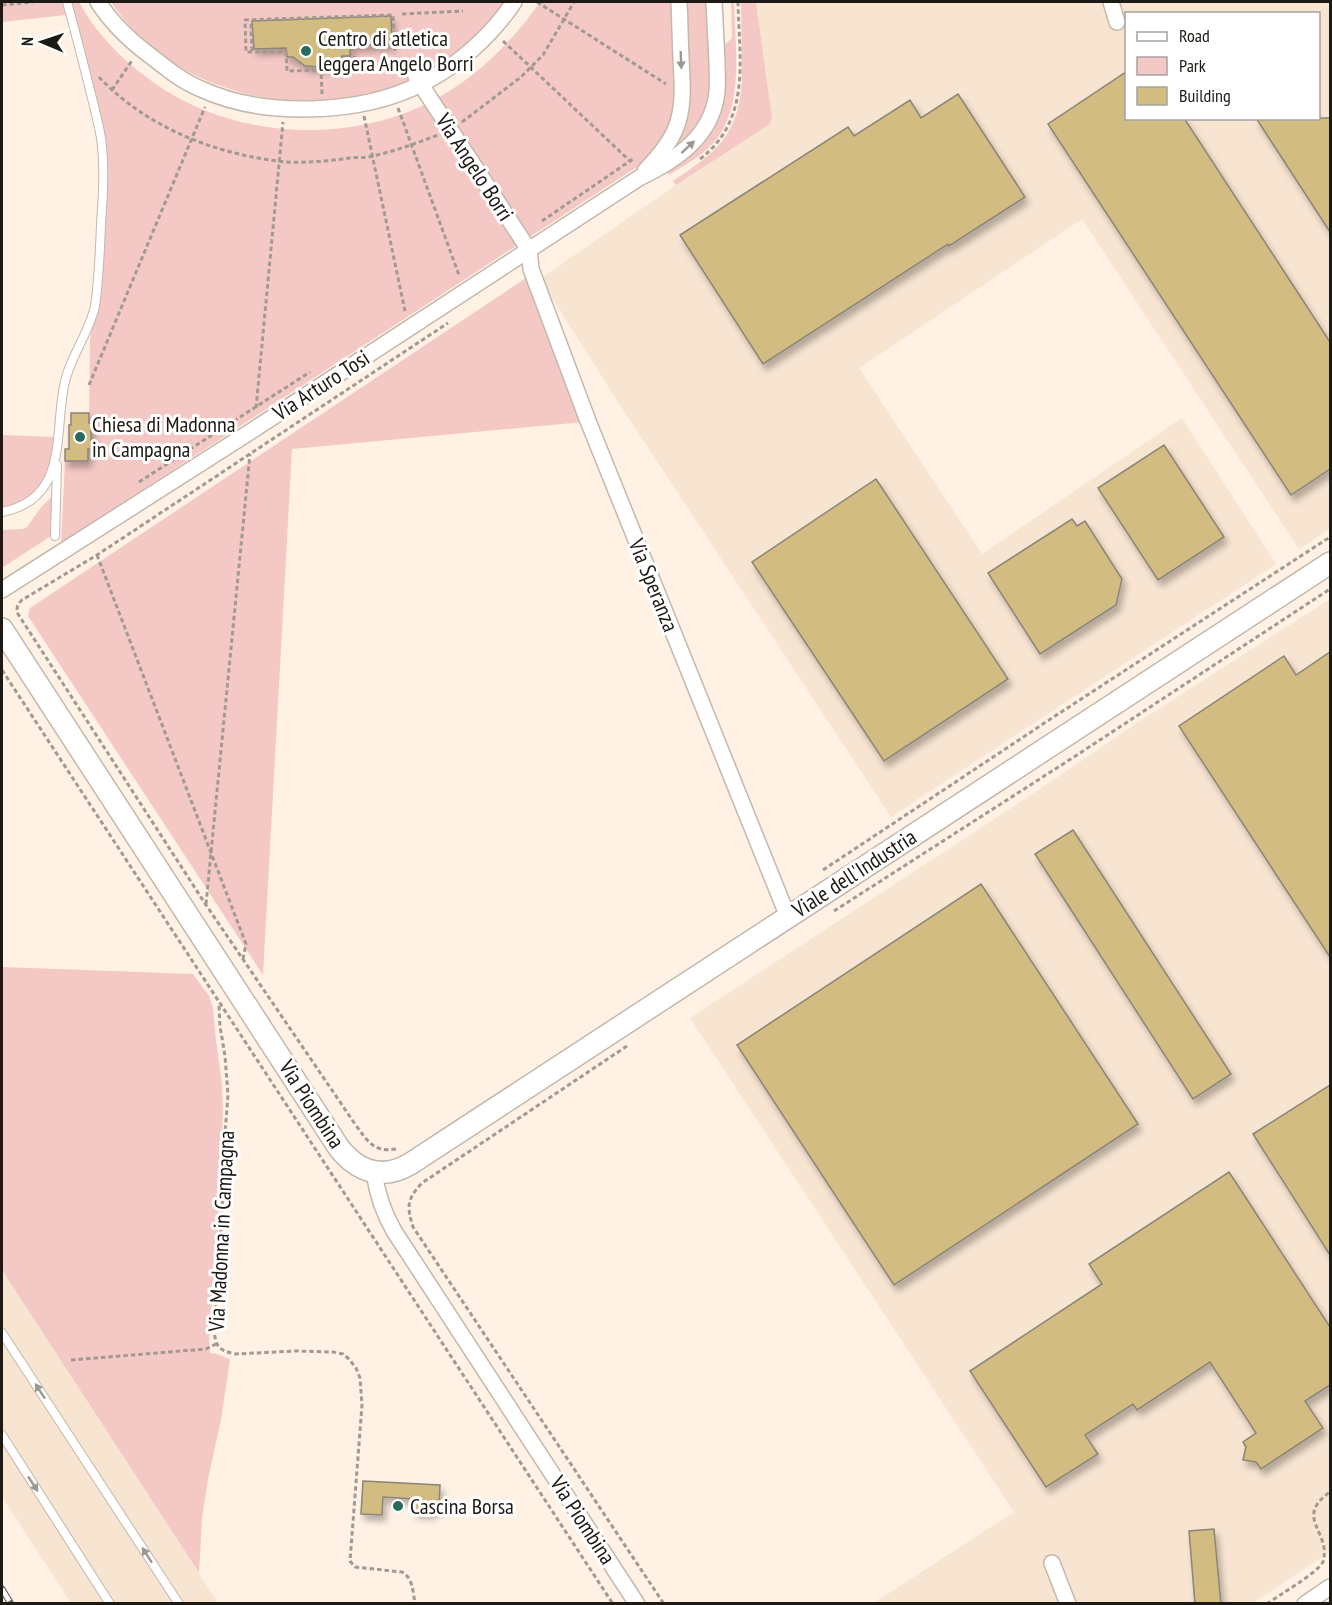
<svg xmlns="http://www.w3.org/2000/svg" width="1332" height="1605" font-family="'PT Sans Narrow',sans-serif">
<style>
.built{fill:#f7e4d1;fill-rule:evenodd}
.green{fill:#f4c9c5}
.building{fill:#d2bc82;stroke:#8b8576;stroke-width:1.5;filter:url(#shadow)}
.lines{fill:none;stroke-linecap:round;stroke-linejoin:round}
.lane-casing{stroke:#c4b8ab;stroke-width:10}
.street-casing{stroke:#c4b8ab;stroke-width:18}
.secondary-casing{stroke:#c4b8ab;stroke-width:24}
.path{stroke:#a2998f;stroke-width:3;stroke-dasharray:4.5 3;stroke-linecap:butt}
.lane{stroke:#fff;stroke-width:8}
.street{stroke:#fff;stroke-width:15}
.secondary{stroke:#fff;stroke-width:21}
.rail-casing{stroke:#706860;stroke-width:7}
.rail{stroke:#fff;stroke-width:4.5;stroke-dasharray:14;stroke-linecap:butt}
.oneway{fill:#999895}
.poi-dot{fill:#276b5d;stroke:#fff;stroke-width:2}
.labels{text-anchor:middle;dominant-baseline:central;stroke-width:6;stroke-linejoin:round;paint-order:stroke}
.poi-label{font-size:22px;fill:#1d1914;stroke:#fff;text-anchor:start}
.street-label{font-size:22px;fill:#1d1914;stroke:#fff}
</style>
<defs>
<filter id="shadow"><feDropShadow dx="3.5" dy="6" stdDeviation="3" flood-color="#0004"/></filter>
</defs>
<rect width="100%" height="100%" fill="#fff1e4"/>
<g class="built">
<path d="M756,2H1330V529L1299,549L1082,219L859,368L982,554L1182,418L1276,564L891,817L618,402L540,279L676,185L770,124L772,118ZM1126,14H1318V118H1126Z"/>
<polygon points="1330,599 1330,1552 1253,1603 874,1603 1014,1512 690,1018 1034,793 1146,717"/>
<polygon points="2,1270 218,1603 71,1603 2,1497"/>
</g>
<g class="green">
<polygon points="2,2 62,2 66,15 2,22"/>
<path d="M67,2H79C85,12 91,23 99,32C112,48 128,64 145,76C221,136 335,146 422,106C471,83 510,45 540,2H673C674,36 681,93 670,124C664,139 654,151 643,163L61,543L65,461H88V449L91,448V424L89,423L90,340L100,261L101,138Z"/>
<path d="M111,2H505C465,61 394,95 324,103C316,104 308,102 301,102C253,100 195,82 157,52C139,38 124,21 111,2Z"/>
<path d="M685,2H708L711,85C708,117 695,129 674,151L672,148Z"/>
<path d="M731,2H734C735,45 745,107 714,142C702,156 685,165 669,175L666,170L701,142L722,47L731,39L732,36Z"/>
<path d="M741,2H756L772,118L770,124L676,185L673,181C716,152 738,137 742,81Z"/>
<polygon points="529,276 584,422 292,449 263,975 28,616 30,608"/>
<path d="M2,435L55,437C51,459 46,490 24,501C17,505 9,507 2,510Z"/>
<polygon points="53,496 54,534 2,568 2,530 23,529 27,527 42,506"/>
<path d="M2,967L193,974L209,996L213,1008L216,1041L222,1084L223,1110L218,1229L209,1341L210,1353C218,1353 223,1357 230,1359L221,1420L208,1479L202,1518L199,1573L2,1270Z"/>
</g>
<g class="building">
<polygon points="391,16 392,44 350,46 350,56 342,56 340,61 335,65 321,67 305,66 293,57 287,57 286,48 254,49 252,21"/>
<polygon points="1126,72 1126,118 1184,118 1330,342 1330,469 1291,495 1048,124"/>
<polygon points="958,94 1025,197 949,246 948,244 763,364 680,235 848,127 854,136 910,100 921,118"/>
<polygon points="1256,118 1330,118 1330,232"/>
<polygon points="71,413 89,413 89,423 91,423 91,449 88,449 88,461 65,461 65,449 69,449 69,425 71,425"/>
<polygon points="1164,445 1224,537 1158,580 1098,488"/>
<polygon points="876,479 1008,679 884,761 752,562"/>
<polygon points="1072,519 1077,526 1085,521 1122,579 1116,605 1040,654 988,573"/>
<polygon points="1330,652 1330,957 1179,726 1284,656 1296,675"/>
<polygon points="1073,830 1231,1074 1193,1099 1035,854"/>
<polygon points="981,884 1138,1124 894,1285 737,1045"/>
<polygon points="1330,1085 1330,1255 1253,1134"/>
<polygon points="1229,1172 1330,1327 1330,1385 1305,1401 1323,1428 1261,1469 1256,1462 1243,1460 1246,1447 1243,1442 1256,1433 1210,1362 1137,1410 1133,1404 1085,1435 1098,1454 1046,1487 970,1371 1102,1284 1089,1264"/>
<polygon points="363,1481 440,1485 439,1509 431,1509 431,1513 414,1512 414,1499 383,1497 382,1515 361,1514"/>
<polygon points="1214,1529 1221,1604 1195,1604 1189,1531"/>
</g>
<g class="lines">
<g class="lane-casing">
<g id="lane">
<path d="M2,512C68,499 54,437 64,386C69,358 89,334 95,306C99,279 100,251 101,224C103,196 105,167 101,138C99,125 95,111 92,98C84,66 76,34 67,2"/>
<polyline points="55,536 57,465"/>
<polyline points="2,1333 179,1604"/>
<polyline points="2,1435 110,1604"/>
</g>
</g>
<g class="street-casing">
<g id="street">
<path d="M98,2C111,22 128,39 148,54C165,67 181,81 201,89C264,118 361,115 423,83C459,65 492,35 514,2"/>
<polyline points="1111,2 1117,22"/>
<polyline points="416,77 529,250 531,269 588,421 788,917"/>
<path d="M645,171C656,159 668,146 675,130C685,107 682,82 681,57C680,39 680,20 679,2"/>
<path d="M2,590L253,430L639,178C672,162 706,141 715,103C719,90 717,75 717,62C716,42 715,22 714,2"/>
<path d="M374,1172C377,1194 383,1212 394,1231L637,1604"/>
<polyline points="1052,1563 1068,1604"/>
<polyline points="1305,1604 1330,1587"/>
</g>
</g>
<g class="secondary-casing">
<path id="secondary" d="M2,629L339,1148C358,1172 383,1180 410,1164L1330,563"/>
</g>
<g class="path">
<polyline points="537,2 666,84"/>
<polyline points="2,5 33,2"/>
<polyline points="402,14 463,11"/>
<polyline points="503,41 631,162"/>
<polyline points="252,51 251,25 253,25"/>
<polyline points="355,56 356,69 287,71 286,52 246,52 245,20 393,15 395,54"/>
<polyline points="321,67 322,94"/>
<path d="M99,77C147,128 217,155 286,162C307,163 329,161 350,158C357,157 365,158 373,156C395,151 417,143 438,135"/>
<polyline points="112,90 133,59"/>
<polyline points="398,108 459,275"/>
<polyline points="364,116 405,311"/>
<polyline points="462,122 521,77 543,55 574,2"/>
<path d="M700,159C752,119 739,59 738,2"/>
<polyline points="542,221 633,159"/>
<polyline points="89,385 205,107"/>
<polyline points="256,408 283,122"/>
<polyline points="139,482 310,372"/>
<polyline points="97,555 246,944 243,959"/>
<polyline points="2,670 613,1604"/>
<polyline points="823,870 1052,718 1330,537"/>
<polyline points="206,904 250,454"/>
<polyline points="834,911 1077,755 1330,589"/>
<path d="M219,1006L220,1026L225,1056L228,1095L224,1146L222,1214L214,1330C216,1347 218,1350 235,1354L296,1351L333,1352L343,1354L349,1359L356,1368L360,1378L362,1405L350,1561L355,1567L402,1572C413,1578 413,1592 415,1604"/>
<path d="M627,1046L422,1183C406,1200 407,1207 413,1227L664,1604"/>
<path d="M396,1149C373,1153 367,1140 355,1124L206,905L18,614C16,608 17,605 22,600L97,555L448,323"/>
<polyline points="71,1360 206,1349 216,1344"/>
<path d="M1267,1604C1280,1594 1315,1575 1323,1562C1332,1532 1293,1518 1330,1492"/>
</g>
<use href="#lane" class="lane"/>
<use href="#street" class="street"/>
<use href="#secondary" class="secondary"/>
<g class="rail-casing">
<polyline id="rail" points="2,1589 11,1604"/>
</g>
<use href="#rail" class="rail"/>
</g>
<defs><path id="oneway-solid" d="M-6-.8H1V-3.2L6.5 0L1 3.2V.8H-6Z" transform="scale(1.5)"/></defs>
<g class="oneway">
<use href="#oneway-solid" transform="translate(681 60) rotate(88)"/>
<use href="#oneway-solid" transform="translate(688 147) rotate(-43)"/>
<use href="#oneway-solid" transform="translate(40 1391) rotate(-123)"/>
<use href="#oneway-solid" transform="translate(33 1484) rotate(57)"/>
<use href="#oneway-solid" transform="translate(147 1555) rotate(-123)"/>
</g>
<g class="poi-dot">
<circle cx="306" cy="51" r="6"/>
<circle cx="80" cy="437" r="6"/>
<circle cx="398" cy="1506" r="6"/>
</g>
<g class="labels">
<g class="poi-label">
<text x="318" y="38">Centro di atletica<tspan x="318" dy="25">leggera Angelo Borri</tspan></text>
<text x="92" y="424">Chiesa di Madonna<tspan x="92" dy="25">in Campagna</tspan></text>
<text x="410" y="1506">Cascina Borsa</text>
</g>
<g class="street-label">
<text transform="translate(475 167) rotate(57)">Via Angelo Borri</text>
<text transform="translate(321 385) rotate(-33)">Via Arturo Tosi</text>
<text transform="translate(654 585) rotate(68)">Via Speranza</text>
<text transform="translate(854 873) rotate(-33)">Viale dell'Industria</text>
<text transform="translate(312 1104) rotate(57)">Via Piombina</text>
<text transform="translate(221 1231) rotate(-87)">Via Madonna in Campagna</text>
<text transform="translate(583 1520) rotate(57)">Via Piombina</text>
</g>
</g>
<rect width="1332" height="1605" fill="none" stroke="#1d1914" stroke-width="6"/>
<rect x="1125" y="12" width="195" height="108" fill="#ffffff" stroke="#a5a3a1" stroke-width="1.5"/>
<rect x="1137" y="32" width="30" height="9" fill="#ffffff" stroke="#a5a3a1" stroke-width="1.5"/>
<text x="1179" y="42" font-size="18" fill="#1d1914">Road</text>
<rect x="1137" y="57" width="30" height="18" fill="#f4c9c5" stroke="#a5a3a1" stroke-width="1.5"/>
<text x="1179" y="72" font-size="18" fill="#1d1914">Park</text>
<rect x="1137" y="87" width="30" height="18" fill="#d2bc82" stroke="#a5a3a1" stroke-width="1.5"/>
<text x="1179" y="102" font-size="18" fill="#1d1914">Building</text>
<g transform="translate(42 42) rotate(272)" stroke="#ffffff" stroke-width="4.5" paint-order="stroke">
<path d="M0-4.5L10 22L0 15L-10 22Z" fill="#1d1914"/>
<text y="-9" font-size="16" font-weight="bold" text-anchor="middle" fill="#1d1914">N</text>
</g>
</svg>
